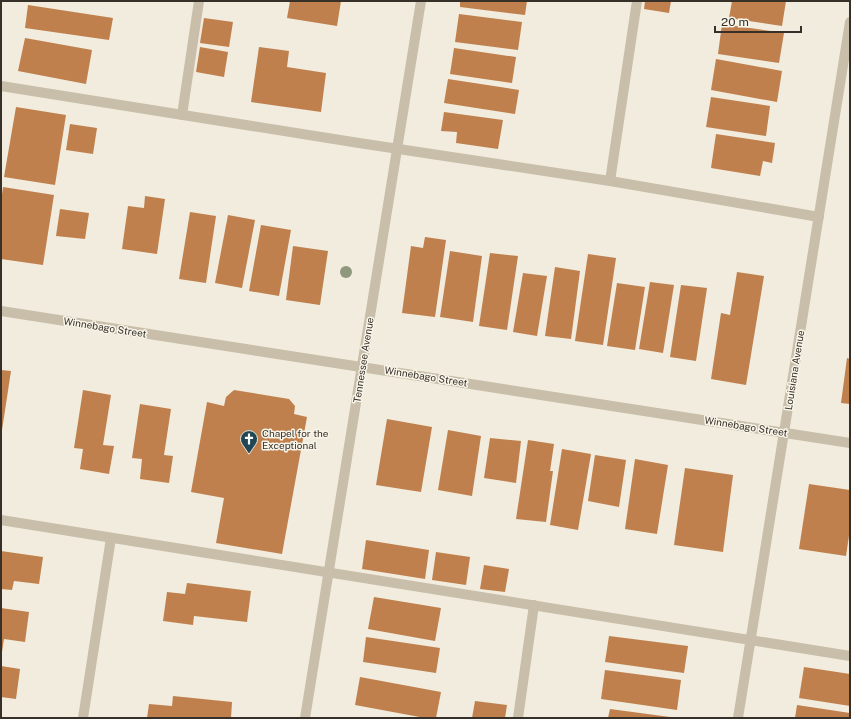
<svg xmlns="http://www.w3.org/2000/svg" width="851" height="719" font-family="'Public Sans',sans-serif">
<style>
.building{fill:#bf804d}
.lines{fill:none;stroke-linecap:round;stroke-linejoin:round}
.lane{stroke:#c8beaa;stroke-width:10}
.street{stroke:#c8beaa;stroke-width:10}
.tree{fill:#8f987d}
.labels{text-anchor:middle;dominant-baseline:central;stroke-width:3;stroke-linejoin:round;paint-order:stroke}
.street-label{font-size:10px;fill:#363029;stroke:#f9f5e9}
.poi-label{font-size:10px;fill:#363029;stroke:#f9f5e9;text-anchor:start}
</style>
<rect width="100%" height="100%" fill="#f1ecdd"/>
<g class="building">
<polygon points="290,1 341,1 337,26 287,18"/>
<polygon points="460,1 527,1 525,15 460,7"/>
<polygon points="645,1 671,1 669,13 644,9"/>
<polygon points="732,1 786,1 782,26 729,18"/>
<polygon points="28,5 113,18 109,40 25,28"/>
<polygon points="459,14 522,22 518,50 455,42"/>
<polygon points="204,18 233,22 229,47 200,43"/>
<polygon points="722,24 784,33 779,63 718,54"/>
<polygon points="25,38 92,50 86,84 18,71"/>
<polygon points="200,47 228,52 224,77 196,72"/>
<polygon points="259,47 289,51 287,67 326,73 321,112 251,102"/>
<polygon points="454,48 516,57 512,83 450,74"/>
<polygon points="716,59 782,71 777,102 711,90"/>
<polygon points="448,79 519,90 515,114 444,103"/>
<polygon points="711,97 770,106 766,136 706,127"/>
<polygon points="16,107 66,115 55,185 4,177"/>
<polygon points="444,112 503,120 498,149 456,143 457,132 441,131"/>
<polygon points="70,124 97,128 93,154 66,150"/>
<polygon points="716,134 775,143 772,163 763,161 760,176 711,168"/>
<polygon points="3,187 54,195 43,265 1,259 1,202"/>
<polygon points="145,196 165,199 157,254 122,249 128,206 144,208"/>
<polygon points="60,209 89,213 85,239 56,236"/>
<polygon points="190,212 216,216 206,283 179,279"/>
<polygon points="228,215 255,220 242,288 215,283"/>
<polygon points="261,225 291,230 279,296 249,291"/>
<polygon points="425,237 446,240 435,317 402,313 411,246 423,248"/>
<polygon points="293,246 328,251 320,305 286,300"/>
<polygon points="450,251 482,256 473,322 440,317"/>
<polygon points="490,253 518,256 507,330 479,326"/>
<polygon points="588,254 616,258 603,345 575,341"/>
<polygon points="555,267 580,271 571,339 545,336"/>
<polygon points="737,272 764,276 746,385 711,379 721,313 730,315"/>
<polygon points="523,273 547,276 537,336 513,332"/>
<polygon points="650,282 674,285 663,353 639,349"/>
<polygon points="617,283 645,287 635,350 607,346"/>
<polygon points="681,285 707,288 696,361 670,357"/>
<polygon points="847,358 850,359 850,404 841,403"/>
<polygon points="1,370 11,371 2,430 1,430"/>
<polygon points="83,390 111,395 103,445 114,446 109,474 80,469 83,449 74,448"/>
<polygon points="234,390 289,399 295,406 294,414 307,417 282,554 216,543 224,498 191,492 207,402 224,406 226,397"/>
<polygon points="140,404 171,409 164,455 173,456 169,483 140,479 142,459 132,458"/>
<polygon points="387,419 432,427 421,492 376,485"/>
<polygon points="448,430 481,436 472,496 438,490"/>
<polygon points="490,438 521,441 516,483 484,478"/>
<polygon points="528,440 554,444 550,471 553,471 546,522 516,519"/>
<polygon points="562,449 591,454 578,530 550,525"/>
<polygon points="595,455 626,460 619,507 588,501"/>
<polygon points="635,459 668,465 657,534 625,529"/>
<polygon points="685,468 733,475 723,552 674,545"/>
<polygon points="809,484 850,490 850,529 846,556 799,549"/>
<polygon points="366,540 429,550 425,579 362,569"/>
<polygon points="1,551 43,557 39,584 14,581 12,590 1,589"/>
<polygon points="436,552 470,557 466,585 432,580"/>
<polygon points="484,565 509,569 505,592 480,589"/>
<polygon points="187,583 251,591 247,622 194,616 193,625 163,621 167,592 185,594"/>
<polygon points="374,597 441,608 435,641 368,629"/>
<polygon points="1,608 29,612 25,642 4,639 2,652"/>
<polygon points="609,636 688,646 684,673 605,662"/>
<polygon points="366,637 440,648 436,673 363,662"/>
<polygon points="1,666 20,669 16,699 1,697"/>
<polygon points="804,667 850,674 850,706 799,698"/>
<polygon points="605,670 681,680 677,710 601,699"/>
<polygon points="360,677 441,692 436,718 425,718 355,705"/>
<polygon points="173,696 232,702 231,718 147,718 149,704 172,706"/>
<polygon points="475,701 507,705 505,718 472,718"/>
<polygon points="797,705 850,713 850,718 795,718"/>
<polygon points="610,709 670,717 670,718 608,718"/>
</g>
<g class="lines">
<g class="lane">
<polyline points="1,86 359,143 610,181 819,217"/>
<polyline points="182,115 199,1"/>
<polyline points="610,181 637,1"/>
<polyline points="1,520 850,656"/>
<polyline points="83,718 111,538"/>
<polyline points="518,718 534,605"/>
</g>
<g class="street">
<polyline points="1,311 850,443"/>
<polyline points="305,718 421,1"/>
<polyline points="738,718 850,22"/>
</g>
</g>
<circle class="tree" cx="346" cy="272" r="6"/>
<defs>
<g id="church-pin" transform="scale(0.9)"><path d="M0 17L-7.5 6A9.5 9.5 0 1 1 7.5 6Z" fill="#214755" stroke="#f9f5e9"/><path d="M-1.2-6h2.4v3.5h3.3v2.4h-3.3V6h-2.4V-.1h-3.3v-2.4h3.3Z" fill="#fff"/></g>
</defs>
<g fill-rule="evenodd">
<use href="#church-pin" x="249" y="439"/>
</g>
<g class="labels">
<g class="street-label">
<text transform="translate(105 327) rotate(9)">Winnebago Street</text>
<text transform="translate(363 360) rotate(-81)">Tennessee Avenue</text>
<text transform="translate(794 370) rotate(-81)">Louisiana Avenue</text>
<text transform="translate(426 376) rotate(9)">Winnebago Street</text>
<text transform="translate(746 426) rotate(9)">Winnebago Street</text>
</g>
<g class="poi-label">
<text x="262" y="433">Chapel for the<tspan x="262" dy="12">Exceptional</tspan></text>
</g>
</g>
<rect width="851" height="719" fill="none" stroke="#363029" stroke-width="4"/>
<path d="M715 26v6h86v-6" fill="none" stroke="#363029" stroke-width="2"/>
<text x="721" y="26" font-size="12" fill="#363029" stroke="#f9f5e9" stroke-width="3" paint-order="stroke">20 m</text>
</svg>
